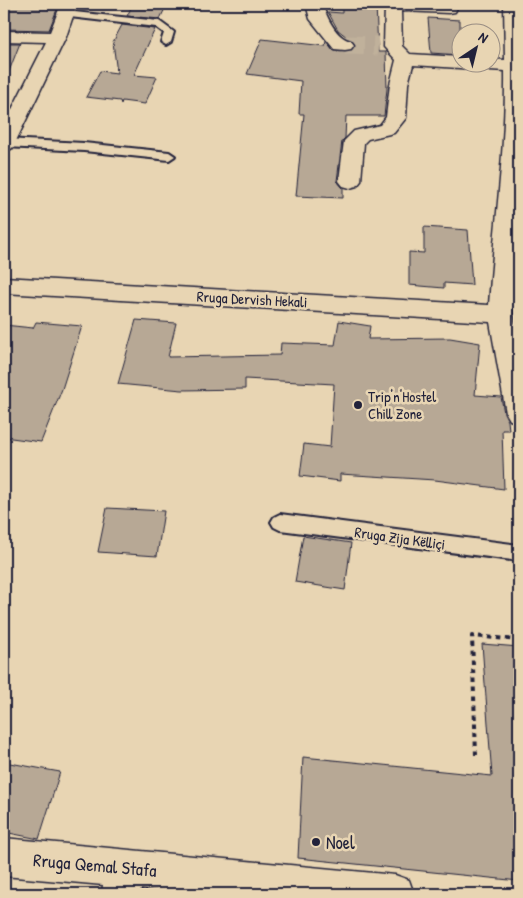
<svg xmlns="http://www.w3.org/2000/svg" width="523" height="898" font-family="'Patrick Hand',sans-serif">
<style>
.building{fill:#b7a895;stroke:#22223b}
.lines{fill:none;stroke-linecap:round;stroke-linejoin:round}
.street-tunnel{stroke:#c0b19b;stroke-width:19;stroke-dasharray:19 9;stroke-linecap:butt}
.lane-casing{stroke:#22223b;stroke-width:4}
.street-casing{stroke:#22223b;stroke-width:3}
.path{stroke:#22223b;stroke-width:4;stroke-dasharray:4.5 4.5;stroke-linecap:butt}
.lane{fill:#e8d5b3;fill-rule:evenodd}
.street{fill:#e8d5b3;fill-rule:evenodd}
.poi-dot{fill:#22223b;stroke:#e8d5b3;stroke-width:2}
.labels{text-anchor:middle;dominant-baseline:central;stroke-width:5;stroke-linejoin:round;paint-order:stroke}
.street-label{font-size:15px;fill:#22223b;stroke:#e8d5b3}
.poi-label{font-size:15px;fill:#22223b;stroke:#e8d5b3;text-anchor:start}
.near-poi-label{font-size:18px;fill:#22223b;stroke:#e8d5b3;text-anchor:start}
.near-street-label{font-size:18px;fill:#22223b;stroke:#e8d5b3}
</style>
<rect width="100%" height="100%" fill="#e8d5b3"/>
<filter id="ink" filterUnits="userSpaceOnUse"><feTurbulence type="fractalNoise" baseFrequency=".02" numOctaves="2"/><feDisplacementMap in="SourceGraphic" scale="10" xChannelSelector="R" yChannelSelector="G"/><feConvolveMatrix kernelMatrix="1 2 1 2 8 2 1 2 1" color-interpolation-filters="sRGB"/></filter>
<g filter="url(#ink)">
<g class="building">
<polygon points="4,4 59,4 49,30 4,29"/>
<polygon points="133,4 167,4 160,19 127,16"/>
<polygon points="345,4 376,4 378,52 386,52 387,89 384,116 346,116 345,138 342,141 337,181 343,188 343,198 296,196 304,114 299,114 301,81 247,74 262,39 325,46 326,41 334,51 352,50 356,44 338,30 328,12 342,13 342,7 345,7"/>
<polygon points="428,18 460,20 460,55 431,53"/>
<polygon points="122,25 155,29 134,75 157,77 145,104 122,101 121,104 120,101 86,97 100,71 117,73 113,42"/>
<polygon points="4,43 20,43 6,79 4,79"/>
<polygon points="424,227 468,230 472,285 444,283 444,288 409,285 409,252 424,253"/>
<polygon points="136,320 176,323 168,357 280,355 281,343 335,345 339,321 370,326 368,339 450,338 480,343 475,395 501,397 504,413 508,421 509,430 502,430 504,489 435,480 340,474 340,481 300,476 304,444 330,447 334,384 245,379 245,389 182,390 118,384"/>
<polygon points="36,322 82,326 62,389 41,442 4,437 4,325 33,328"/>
<polygon points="107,508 164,511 157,556 98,552"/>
<polygon points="303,536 351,543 345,590 295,582"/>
<polygon points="482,644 519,647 519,881 298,858 303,757 492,776"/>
<polygon points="4,762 60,772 39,839 4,832"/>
</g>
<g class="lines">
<polyline class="street-tunnel" points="345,45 378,46"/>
<g class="lane-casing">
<g id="lane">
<polygon points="65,11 159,21 174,32 171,42 166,45 161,42 164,33 156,27 61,16 60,14"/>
<polygon points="5,139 84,143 169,152 175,156 169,160 84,151 5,147"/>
<polygon points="280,514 519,545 519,561 280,530 274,527 271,522 274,517"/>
</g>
</g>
<g class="street-casing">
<g id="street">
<polygon points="61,4 77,4 66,37 14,145 11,149 4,151 4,125 46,42 4,41 4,31 50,32"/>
<path d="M306,4H322C327,17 336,38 351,41L354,45L351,49L345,50L334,49L310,19Z"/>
<path d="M385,4H455L457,8L455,12L449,13L401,11L402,46L410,54L460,57V62H490V59L505,60L504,4H519V186L513,314L519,346V423L510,420L506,413L490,322L4,293V277L489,305C494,227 506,149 505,71L413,65L408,84L406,118L394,133L368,139L364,143L361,181L357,186L350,188L343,186L339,181L344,141L354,131L380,125L386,117L390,84L396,60L384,47Z"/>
<polygon points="4,838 395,875 409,880 414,894 198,894 141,889 140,894 102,894 103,885 4,876"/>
</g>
</g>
<polyline class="path" points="476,755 472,636 519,640"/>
<use href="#lane" class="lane"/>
<use href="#street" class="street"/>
</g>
</g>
<g class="poi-dot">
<circle cx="358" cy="405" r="5"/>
<circle cx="316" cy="842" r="5"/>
</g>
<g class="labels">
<g class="street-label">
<text transform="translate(252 299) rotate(3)">Rruga Dervish Hekali</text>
<text transform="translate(400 538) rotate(8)">Rruga Zija Këlliçi</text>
</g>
<g class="poi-label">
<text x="368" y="396">Trip'n'Hostel<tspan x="368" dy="17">Chill Zone</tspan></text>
</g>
<g class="near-poi-label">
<text x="326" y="842">Noel</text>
</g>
<g class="near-street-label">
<text transform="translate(95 865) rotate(5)">Rruga Qemal Stafa</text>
</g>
</g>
<rect width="523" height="898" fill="none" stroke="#e8d5b3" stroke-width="20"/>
<rect x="10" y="10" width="503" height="878" fill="none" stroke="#22223b" stroke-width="2" filter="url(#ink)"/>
<g transform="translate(476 48) rotate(35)"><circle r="24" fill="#e8d5b3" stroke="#998d83"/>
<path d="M0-4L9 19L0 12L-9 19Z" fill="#22223b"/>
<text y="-8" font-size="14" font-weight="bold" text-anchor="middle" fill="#22223b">N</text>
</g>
</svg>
